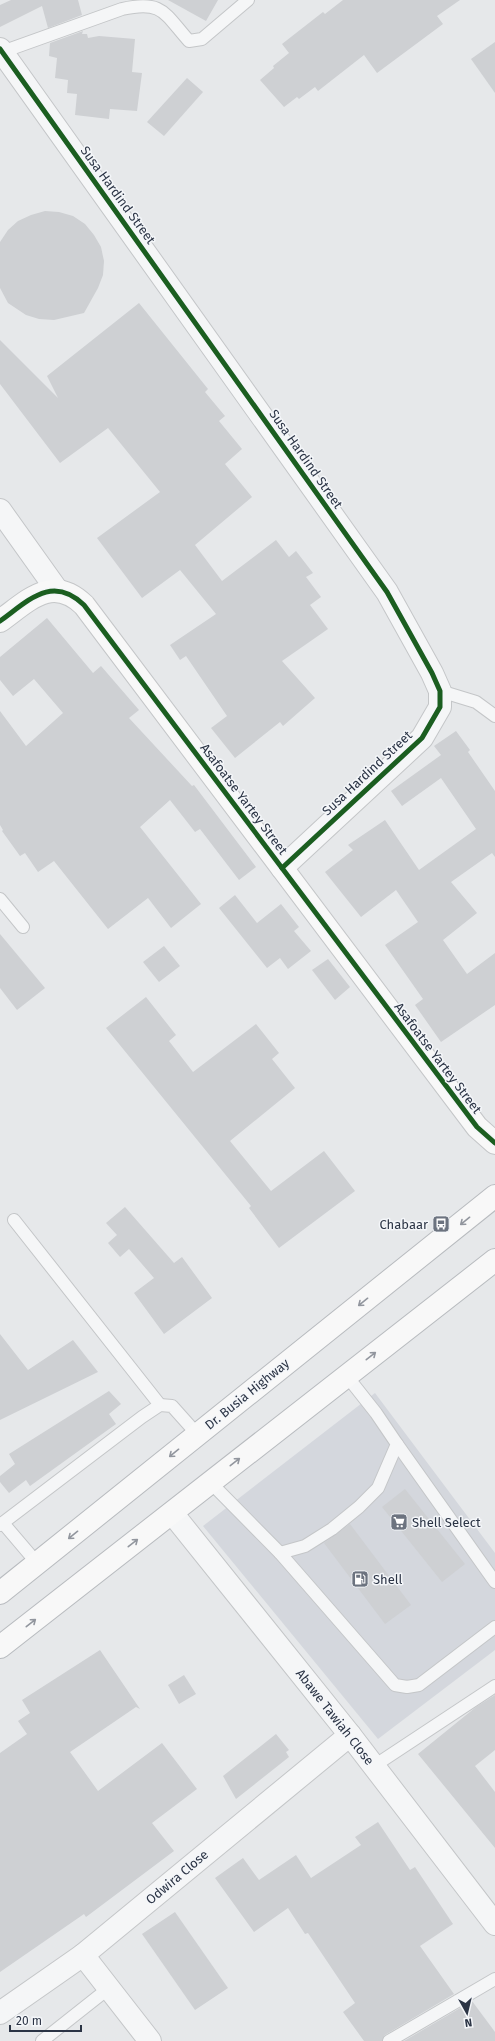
<svg xmlns="http://www.w3.org/2000/svg" width="495" height="2041" font-family="'Fira Sans',sans-serif">
<style>
.built{fill:#d4d7dd}
.building{fill:#ced0d3}
.lines{fill:none;stroke-linecap:round;stroke-linejoin:round}
.lane-casing{stroke:#c4c6c8;stroke-width:14}
.street-casing{stroke:#c4c6c8;stroke-width:24}
.secondary-casing{stroke:#c4c6c8;stroke-width:24}
.highway-casing{stroke:#b8bbbf;stroke-width:24}
.lane{stroke:#f5f6f7;stroke-width:12}
.street{stroke:#f5f6f7;stroke-width:22}
.secondary{stroke:#f8f8f8;stroke-width:22}
.highway{stroke:#f8f8f8;stroke-width:22}
.cycleway-casing{stroke:#f4f6f9;stroke-width:8}
.cycleway{stroke:#1b5e20;stroke-width:5}
.oneway{stroke:#92969e}
.labels{text-anchor:middle;dominant-baseline:central;stroke-width:3;stroke-linejoin:round;paint-order:stroke}
.street-label{font-size:13px;fill:#2b3445;stroke:#f4f6f9}
.poi-label{font-size:13px;fill:#2b3445;stroke:#f4f6f9;text-anchor:start}
</style>
<rect width="100%" height="100%" fill="#e6e8ea"/>
<polygon class="built" points="375,1393 495,1553 495,1650 378,1739 203,1526"/>
<g class="building">
<polygon points="11,0 78,0 82,15 48,28 42,6 0,27 0,5"/>
<polygon points="168,0 218,0 206,21"/>
<polygon points="343,0 460,0 437,16 443,24 377,73 364,55 318,91 315,87 299,99 297,97 284,107 260,80 274,68 273,66 289,53 282,44 323,12 325,14"/>
<polygon points="83,31 82,34 87,34 88,38 99,36 135,39 132,72 142,73 137,111 110,109 109,119 75,115 77,94 67,93 68,80 55,78 57,58 49,56 50,43"/>
<polygon points="495,42 495,93 471,59"/>
<polygon points="187,78 203,92 164,136 147,122"/>
<polygon points="45,211 59,212 73,216 85,224 94,235 101,247 104,261 103,275 98,288 84,313 54,320 39,319 26,315 8,303 0,288 0,242 8,230 18,221 31,215"/>
<polygon points="139,303 208,389 205,392 225,416 219,421 242,449 225,464 252,497 195,545 222,581 276,540 289,557 296,551 313,573 306,577 321,597 310,605 328,629 282,661 315,698 283,726 280,722 235,758 211,728 227,716 186,656 180,660 170,645 216,614 180,570 142,598 97,538 160,492 108,428 60,463 0,384 0,340 58,398 47,376"/>
<polygon points="47,618 93,673 101,666 139,710 129,718 192,786 194,785 256,867 239,880 200,829 195,832 170,800 140,827 201,904 171,928 148,898 108,929 54,861 38,872 25,853 20,856 2,831 3,830 0,825 0,711 26,746 63,713 34,679 13,696 0,680 0,657"/>
<polygon points="456,731 470,750 468,752 495,791 495,857 492,853 451,882 477,913 443,940 467,974 495,953 495,1005 441,1042 415,1005 423,999 385,945 418,922 396,890 361,917 325,872 353,850 348,845 385,820 419,870 476,829 441,778 402,806 391,791 441,755 434,746"/>
<polygon points="235,895 257,923 281,904 299,927 294,931 311,951 288,969 280,958 267,968 219,908"/>
<polygon points="0,934 45,988 17,1010 0,988"/>
<polygon points="164,946 180,966 159,982 143,962"/>
<polygon points="328,959 350,987 335,1000 312,970"/>
<polygon points="146,997 176,1035 169,1041 193,1072 256,1024 279,1053 272,1059 295,1088 230,1141 271,1191 324,1151 355,1191 279,1248 249,1208 251,1206 106,1028"/>
<polygon points="125,1207 174,1263 182,1257 212,1298 164,1334 134,1293 154,1278 129,1249 120,1257 108,1243 117,1235 106,1223"/>
<polygon points="0,1334 28,1370 73,1340 98,1372 0,1420"/>
<polygon points="109,1391 121,1404 109,1414 116,1424 30,1486 26,1480 9,1493 0,1482 0,1476 15,1464 9,1454"/>
<polygon points="405,1489 465,1564 442,1582 382,1507"/>
<polygon points="350,1524 411,1605 385,1624 324,1543"/>
<polygon points="100,1650 140,1709 136,1707 70,1752 98,1791 162,1743 197,1789 152,1823 174,1851 86,1917 84,1914 0,1972 0,1753 27,1734 18,1721 30,1713 22,1700"/>
<polygon points="184,1675 196,1694 179,1704 168,1685"/>
<polygon points="495,1695 495,1750 475,1766 495,1792 495,1848 418,1754 476,1707"/>
<polygon points="276,1734 289,1750 286,1752 289,1757 236,1799 223,1776"/>
<polygon points="378,1822 410,1870 415,1867 453,1924 420,1946 454,1994 385,2035 382,2041 364,2041 343,2012 355,2003 308,1933 305,1934 288,1908 254,1932 215,1878 243,1858 259,1880 296,1855 311,1878 361,1845 355,1837"/>
<polygon points="175,1912 228,1988 195,2010 142,1934"/>
<polygon points="472,2001 495,2032 495,2041 404,2041"/>
</g>
<g class="lines">
<g class="lane-casing">
<g id="lane">
<path d="M2,52L122,9C163,0 164,13 189,41L202,39L248,0"/>
<polyline points="440,691 476,702 495,716"/>
<polyline points="0,899 23,927"/>
<polyline points="14,1220 160,1405"/>
<polyline points="397,1444 495,1582"/>
<polyline points="210,1482 280,1553 305,1546 332,1529 359,1507 378,1488 397,1444 376,1413 346,1375"/>
<polyline points="3,1523 37,1563"/>
<polyline points="0,1525 142,1417 160,1405 172,1406 197,1434"/>
<polyline points="280,1553 395,1685 407,1687 419,1685 495,1627"/>
<polyline points="374,1766 495,1686"/>
<polyline points="42,2041 109,1988"/>
<polyline points="389,2041 495,1979"/>
</g>
</g>
<g class="street-casing">
<g id="street">
<polyline points="0,49 387,592 432,673 440,691 440,707 422,738 282,868"/>
<polyline points="0,510 57,590"/>
<polyline points="172,1513 350,1735 495,1924"/>
<polyline points="83,1955 150,2041"/>
<polyline points="0,2013 83,1955 350,1735"/>
</g>
</g>
<g class="secondary-casing">
<path id="secondary" d="M0,621C28,601 52,574 84,605L477,1127L495,1143"/>
</g>
<g class="highway-casing">
<g id="highway">
<polyline points="0,1593 495,1196"/>
<polyline points="0,1647 495,1260"/>
</g>
</g>
<use href="#lane" class="lane"/>
<use href="#street" class="street"/>
<use href="#secondary" class="secondary"/>
<use href="#highway" class="highway"/>
<g class="cycleway-casing">
<g id="cycleway">
<polyline points="0,49 387,592 432,673 440,691 440,707 422,738 282,868"/>
<path d="M0,621C28,601 52,574 84,605L477,1127L495,1143"/>
</g>
</g>
<use href="#cycleway" class="cycleway"/>
</g>
<defs><path id="oneway-shaft" d="M-6 0H5M1.5-3L5.5 0L1.5 3" fill="none" stroke-width="1.6" stroke-linecap="round" stroke-linejoin="round"/></defs>
<g class="oneway">
<use href="#oneway-shaft" transform="translate(465 1221) rotate(141)"/>
<use href="#oneway-shaft" transform="translate(363 1302) rotate(141)"/>
<use href="#oneway-shaft" transform="translate(371 1356) rotate(-38)"/>
<use href="#oneway-shaft" transform="translate(174 1453) rotate(141)"/>
<use href="#oneway-shaft" transform="translate(235 1462) rotate(-38)"/>
<use href="#oneway-shaft" transform="translate(73 1535) rotate(141)"/>
<use href="#oneway-shaft" transform="translate(133 1543) rotate(-38)"/>
<use href="#oneway-shaft" transform="translate(31 1623) rotate(-38)"/>
</g>
<defs>
<g id="bus-square" transform="scale(0.9)"><rect x="-9" y="-9" width="18" height="18" rx="4" fill="#6c737f" stroke="#f4f6f9"/><path d="M-5-6H5V4H4V6H2V4H-2V6H-4V4H-5ZM-3.5-4V0h7V-4ZM-3.5 1.2v1.5H-2V1.2ZM2 1.2v1.5H3.5V1.2Z" fill="#fff"/></g>
<g id="supermarket-square" transform="scale(0.9)"><rect x="-9" y="-9" width="18" height="18" rx="4" fill="#6c737f" stroke="#f4f6f9"/><path d="M-6-5.5h2.5l.6 2H6L4.5 2H-2.5L-4.4-4H-6ZM-1.5 3.2a1.3 1.3 0 1 0 .1 0ZM3 3.2a1.3 1.3 0 1 0 .1 0Z" fill="#fff"/></g>
<g id="fuel-square" transform="scale(0.9)"><rect x="-9" y="-9" width="18" height="18" rx="4" fill="#6c737f" stroke="#f4f6f9"/><path d="M-5.5-6h7V0h2V4h1.3V-2.5L3-4.5l.8-.8L6-3V5H2.5V1h-1V6h-7ZM-4.2-4.7v3.2H.2V-4.7Z" fill="#fff"/></g>
</defs>
<g fill-rule="evenodd">
<use href="#bus-square" x="441" y="1224"/>
<use href="#supermarket-square" x="399" y="1522"/>
<use href="#fuel-square" x="360" y="1579"/>
</g>
<g class="labels">
<g class="street-label">
<text transform="translate(118 195) rotate(54)">Susa Hardind Street</text>
<text transform="translate(306 459) rotate(55)">Susa Hardind Street</text>
<text transform="translate(367 773) rotate(-43)">Susa Hardind Street</text>
<text transform="translate(244 799) rotate(53)">Asafoatse Yartey Street</text>
<text transform="translate(438 1058) rotate(53)">Asafoatse Yartey Street</text>
<text transform="translate(247 1394) rotate(-39)">Dr. Busia Highway</text>
<text transform="translate(335 1717) rotate(52)">Abawe Tawiah Close</text>
<text transform="translate(177 1877) rotate(-40)">Odwira Close</text>
</g>
<g class="poi-label">
<text x="428" y="1224" text-anchor="end">Chabaar</text>
<text x="412" y="1522">Shell Select</text>
<text x="373" y="1579">Shell</text>
</g>
</g>
<g transform="translate(467 2013) rotate(172)" stroke="#f4f6f9" stroke-width="3" paint-order="stroke">
<path d="M0-3L7 15L0 10L-7 15Z" fill="#2b3445"/>
<text y="-6" font-size="11" font-weight="bold" text-anchor="middle" fill="#2b3445">N</text>
</g>
<path d="M10 2025v6h71v-6" fill="none" stroke="#2b3445" stroke-width="2"/>
<text x="16" y="2025" font-size="12" fill="#2b3445" stroke="#f4f6f9" stroke-width="3" paint-order="stroke">20 m</text>
</svg>
